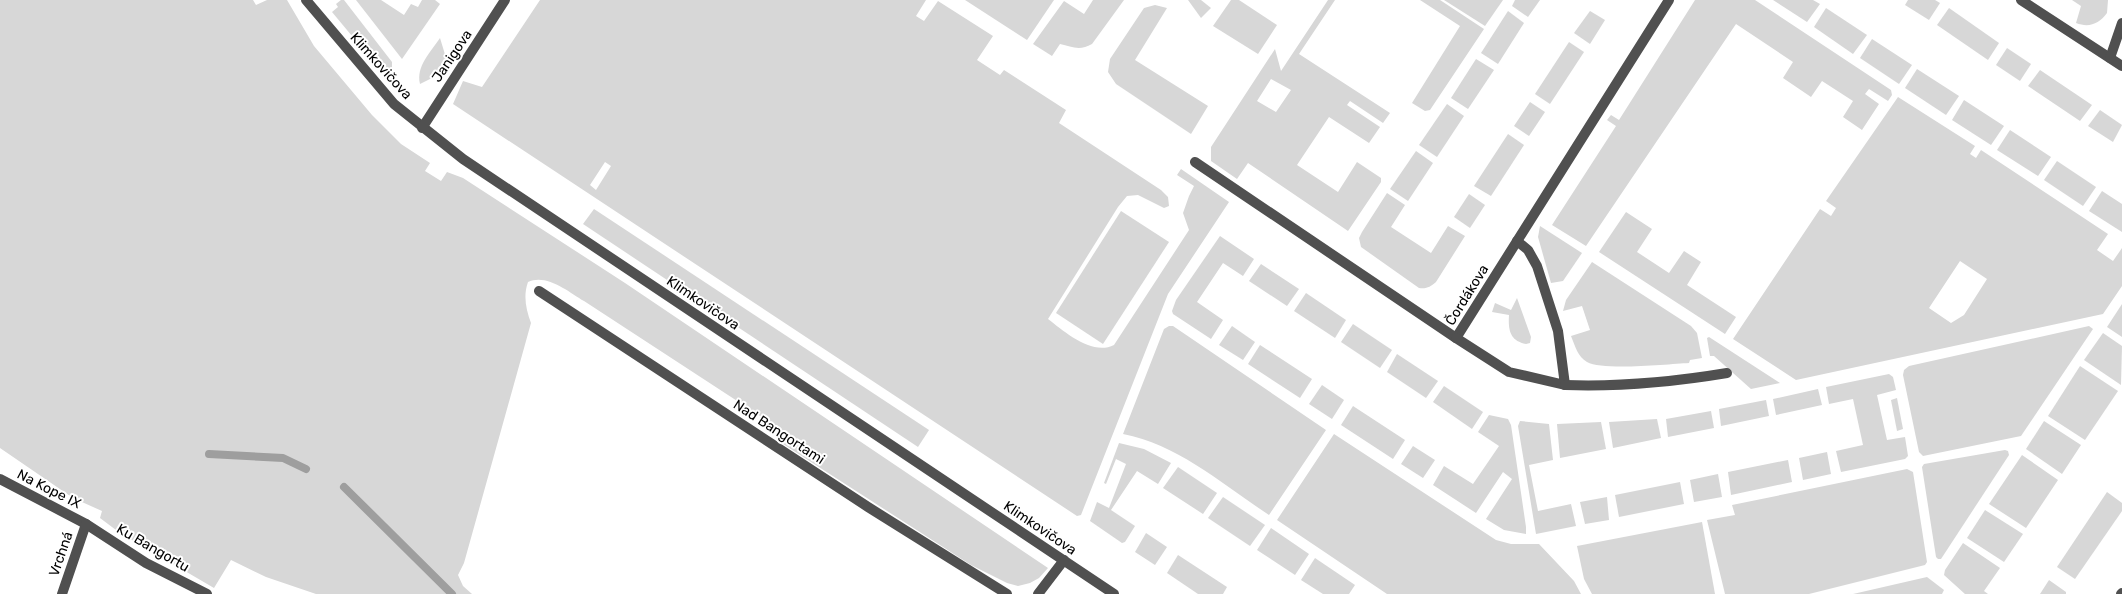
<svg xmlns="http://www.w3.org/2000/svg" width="2122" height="594" font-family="Rubik,sans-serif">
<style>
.green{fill:#d7d7d7;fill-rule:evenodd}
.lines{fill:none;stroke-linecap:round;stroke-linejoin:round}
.stream{stroke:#9e9e9e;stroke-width:8}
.minor{stroke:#505050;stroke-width:10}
.labels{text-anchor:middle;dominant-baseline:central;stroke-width:4;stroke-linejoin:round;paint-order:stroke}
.street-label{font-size:14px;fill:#000;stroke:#fff}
</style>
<rect width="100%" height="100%" fill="#fff"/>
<g class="green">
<path d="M0,0H253L256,5L267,0H287L314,46L372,115L401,144L430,163L425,171L441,181L447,172L463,178L625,283L1048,568L1039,578L1030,583L1018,586L1007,583L971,565L780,442L768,421L584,301C569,292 546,273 528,282C523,296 526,309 531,323L464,563L458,575L463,586L472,594H316L266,577L231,560L214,588L120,533L100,518L102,511L73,498L0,448Z"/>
<polygon points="341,0 344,0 392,62 392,68 387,76 381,70 378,60 372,60 332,12 338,7 336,4"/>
<polygon points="356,0 381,0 404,15 411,4 418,7 422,0 435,0 440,4 402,59"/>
<path d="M540,0H926L916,16L924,21L938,1L993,36L977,60L1000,75L1004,70L1066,110L1059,123L1161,190L1168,197L1169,206L1164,208L1138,195L1127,196L1118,207L1048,319C1065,332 1092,356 1114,345L1189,230L1183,213L1189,196L1194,186L1177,175L1181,169L1229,202L1168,294L1081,515L1077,516L453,104L463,81L482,87ZM605,162L611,166L596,190L590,185Z"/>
<polygon points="965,0 1054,0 1027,40"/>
<path d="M1093,0H1124L1092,44C1080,51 1072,47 1060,44L1052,56L1033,44L1064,1L1084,14Z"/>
<polygon points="1188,0 1201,0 1211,8 1201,18"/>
<polygon points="1231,0 1239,0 1277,25 1258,54 1213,26"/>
<path d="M1328,0H1335L1299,54L1390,113L1383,123L1350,101L1347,105L1380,127L1369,143L1329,117L1297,165L1338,192L1357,162L1381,178V182L1348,231L1248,163L1237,179L1211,161V147L1275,49L1281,71ZM1271,79L1291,90L1276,112L1257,101Z"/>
<polygon points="1420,0 1440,0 1484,29 1430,110 1425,111 1412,103 1460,26"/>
<polygon points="1444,0 1503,0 1485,26"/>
<polygon points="1515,0 1540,0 1528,17 1512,6"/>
<polygon points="1695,0 1755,0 1891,90 1892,95 1888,101 1869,89 1865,94 1879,104 1862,130 1843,117 1853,101 1822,81 1811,97 1783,78 1793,62 1736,24 1586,246 1552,225 1616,126 1607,120 1611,115 1619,120"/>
<polygon points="1773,0 1813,0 1820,4 1807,22"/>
<polygon points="1908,0 1935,0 1940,3 1929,20 1905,5"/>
<path d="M2072,0H2108L2107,13C2099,24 2089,28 2076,23L2081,6Z"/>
<polygon points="1155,5 1167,8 1135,60 1208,106 1191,134 1116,84 1108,72 1110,59 1144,8"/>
<polygon points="1826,8 1867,35 1853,54 1814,27"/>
<polygon points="1949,8 1999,43 1988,60 1937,25"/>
<polygon points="1508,11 1524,23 1498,64 1481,53"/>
<polygon points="1590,11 1605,20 1590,44 1574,33"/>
<path d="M440,38L447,61L432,78L420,84C416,66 430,53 440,38Z"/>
<polygon points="1872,39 1912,65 1899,84 1860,58"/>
<polygon points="1569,42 1584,52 1550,104 1535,94"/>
<polygon points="2007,48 2031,64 2020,81 1996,65"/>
<polygon points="1476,59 1494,70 1468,109 1451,98"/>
<polygon points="1917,69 1959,96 1946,115 1905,88"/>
<polygon points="2040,70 2092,105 2080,121 2028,86"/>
<path d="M1898,97L1975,146L1970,154L1976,158L1981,150L2108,234L2097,250L2113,261L2122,248V286L2103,314L1796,380L1733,339L1820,209L1831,216L1836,208L1826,201ZM1960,261L1987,279L1964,315L1951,323L1929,308Z"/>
<polygon points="1964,100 2004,126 1991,145 1952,120"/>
<polygon points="1530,102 1545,112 1529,136 1514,126"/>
<polygon points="1447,104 1464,116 1437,157 1419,145"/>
<polygon points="2100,110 2122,125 2113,142 2088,126"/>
<polygon points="2010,130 2051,157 2038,176 1997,150"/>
<polygon points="1508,134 1524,145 1491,196 1474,186"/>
<polygon points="1416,151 1433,163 1408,201 1390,189"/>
<polygon points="2057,161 2096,187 2083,206 2044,180"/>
<polygon points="2102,191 2122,204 2122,232 2089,211"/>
<path d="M1387,193L1405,205L1391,227L1431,253L1448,226L1465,236L1436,282C1430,287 1427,289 1419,288L1361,247L1359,238L1362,232Z"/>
<polygon points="1469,194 1485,205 1470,228 1454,217"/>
<polygon points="594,209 929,430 918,447 583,224"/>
<polygon points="1121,211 1169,242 1103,344 1056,313"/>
<polygon points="1626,212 1652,229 1637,252 1669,273 1684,251 1701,262 1687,285 1736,317 1725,334 1599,252"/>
<polygon points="1540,226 1582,253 1563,281 1551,283 1538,237"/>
<polygon points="1220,236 1254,259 1243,276 1223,263 1197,302 1223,320 1211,339 1173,314 1172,311 1176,300"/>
<path d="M1592,262L1691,326L1697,333L1702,358L1690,360L1689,363C1669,364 1603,371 1587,362C1578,357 1575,346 1571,336L1590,330L1582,306L1563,311L1566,300Z"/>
<polygon points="1261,264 1299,289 1287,306 1249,281"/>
<polygon points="1306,293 1346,320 1335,338 1294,311"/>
<path d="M1517,298L1531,337L1530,343L1526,344C1510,341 1508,330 1509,315L1492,312L1495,303L1511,310Z"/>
<polygon points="2122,304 2122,337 2107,327"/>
<polygon points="1353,324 1392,350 1380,368 1341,342"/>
<path d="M1169,326H1173L1326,430L1269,515C1222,484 1179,445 1123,434L1164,329Z"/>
<polygon points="1232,326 1255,342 1243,360 1219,345"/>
<polygon points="2089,326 2093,329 2021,436 1923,456 1919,452 1903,375 1904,370 1909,366"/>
<polygon points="2103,333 2122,346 2121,385 2084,360"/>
<polygon points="1709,337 1780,383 1751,389 1714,356 1710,356 1707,338"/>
<polygon points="1260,345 1312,379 1300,398 1248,364"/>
<polygon points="1397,354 1438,381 1426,398 1387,372"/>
<polygon points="2080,366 2118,391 2085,440 2048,416"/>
<polygon points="1889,374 1893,377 1896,390 1877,395 1887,440 1905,437 1908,456 1905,459 1841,472 1836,451 1863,445 1853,399 1829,404 1826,387"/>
<polygon points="1322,385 1344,400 1332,419 1309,404"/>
<polygon points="1444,386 1483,412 1472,429 1433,402"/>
<polygon points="1818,389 1822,405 1776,415 1773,399"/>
<polygon points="1897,398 1903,429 1897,431 1891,400"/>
<polygon points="1766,400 1769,416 1721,426 1719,409"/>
<polygon points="1353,406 1405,440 1393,459 1341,425"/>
<polygon points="1711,411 1714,428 1668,437 1666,419"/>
<polygon points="1489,415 1508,419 1511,425 1526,527 1526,534 1504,530 1486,519 1512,479 1503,472 1476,513 1433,485 1444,466 1473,484 1499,446 1478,432"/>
<polygon points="1657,419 1661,438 1613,448 1609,422"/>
<polygon points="1520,421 1549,424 1553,460 1529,465 1538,511 1571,504 1576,526 1536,534 1518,426"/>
<polygon points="2044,421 2081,445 2062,474 2026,449"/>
<polygon points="1601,422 1606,449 1560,458 1557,424"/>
<polygon points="1334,434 1496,540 1511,544 1539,544 1574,581 1581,594 1387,594 1277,520"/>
<polygon points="1119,443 1144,449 1171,463 1158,484 1137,471 1111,510 1135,526 1125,542 1122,543 1090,521 1097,502 1109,508 1126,464 1116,459 1106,484 1104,483"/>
<polygon points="1413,446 1435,460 1423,478 1401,464"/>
<polygon points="2005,450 2008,451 2009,455 1941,559 1938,559 1936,557 1922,467 1924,464"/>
<polygon points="1827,452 1831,474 1803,480 1799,458"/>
<polygon points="2022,455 2058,480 2026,528 1989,504"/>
<polygon points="1788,460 1792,482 1731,495 1728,472"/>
<polygon points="1178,467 1217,493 1203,514 1163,488"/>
<polygon points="1907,469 1913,472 1927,562 1925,565 1809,594 1725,594 1707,520 1735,515 1732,505"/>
<polygon points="1718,474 1722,497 1694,502 1690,480"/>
<polygon points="1680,482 1684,504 1619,517 1615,495"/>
<polygon points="2107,492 2122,503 2122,511 2075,579 2057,567"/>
<polygon points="1223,497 1265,525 1250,546 1208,518"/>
<polygon points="1607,497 1609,520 1585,524 1580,502"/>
<polygon points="1985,510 2023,534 2004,562 1967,538"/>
<polygon points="1702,522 1715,594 1592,594 1584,579 1577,546"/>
<polygon points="1271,528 1309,554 1295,575 1257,550"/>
<polygon points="1146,533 1167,547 1155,565 1135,552"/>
<polygon points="1963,543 2000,568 1984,591 1988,594 1965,594 1944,575 1945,570"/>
<polygon points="1178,555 1227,587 1223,594 1198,594 1167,573"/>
<polygon points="1315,558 1355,585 1349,594 1323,594 1301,580"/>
<polygon points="1927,577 1944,590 1942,594 1853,594"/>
<polygon points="2049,580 2066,592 2066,594 2040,594"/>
</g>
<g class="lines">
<g class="stream">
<polyline points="209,454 283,458 306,469"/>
<polyline points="344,487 452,594"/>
</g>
<g class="minor">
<polyline points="306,0 394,104 463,159 1114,594"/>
<polyline points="2021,0 2122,66"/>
<polyline points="2110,58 2122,23"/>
<polyline points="422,128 505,0"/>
<polyline points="1195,162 1456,338 1669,0"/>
<polyline points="539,291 868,507 1007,594"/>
<polyline points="1456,338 1509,372 1565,385 1558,331 1537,266 1528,250 1517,241"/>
<path d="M1565,385C1620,387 1673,382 1727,373"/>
<polyline points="0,479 86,524 146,563 207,594"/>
<polyline points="62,594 86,524"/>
<polyline points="1038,594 1064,560"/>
<polyline points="2121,594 2122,593"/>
</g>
</g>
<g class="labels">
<g class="street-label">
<text transform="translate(452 56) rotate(-56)">Janigova</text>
<text transform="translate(381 66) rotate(48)">Klimkovičova</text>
<text transform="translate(1467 295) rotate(-58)">Čordákova</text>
<text transform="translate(703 303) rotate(34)">Klimkovičova</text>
<text transform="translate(779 432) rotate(33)">Nad Bangortami</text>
<text transform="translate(49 489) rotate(27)">Na Kope IX</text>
<text transform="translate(1040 528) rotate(34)">Klimkovičova</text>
<text transform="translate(153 548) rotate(30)">Ku Bangortu</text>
<text transform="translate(61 554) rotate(-71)">Vrchná</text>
</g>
</g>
</svg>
